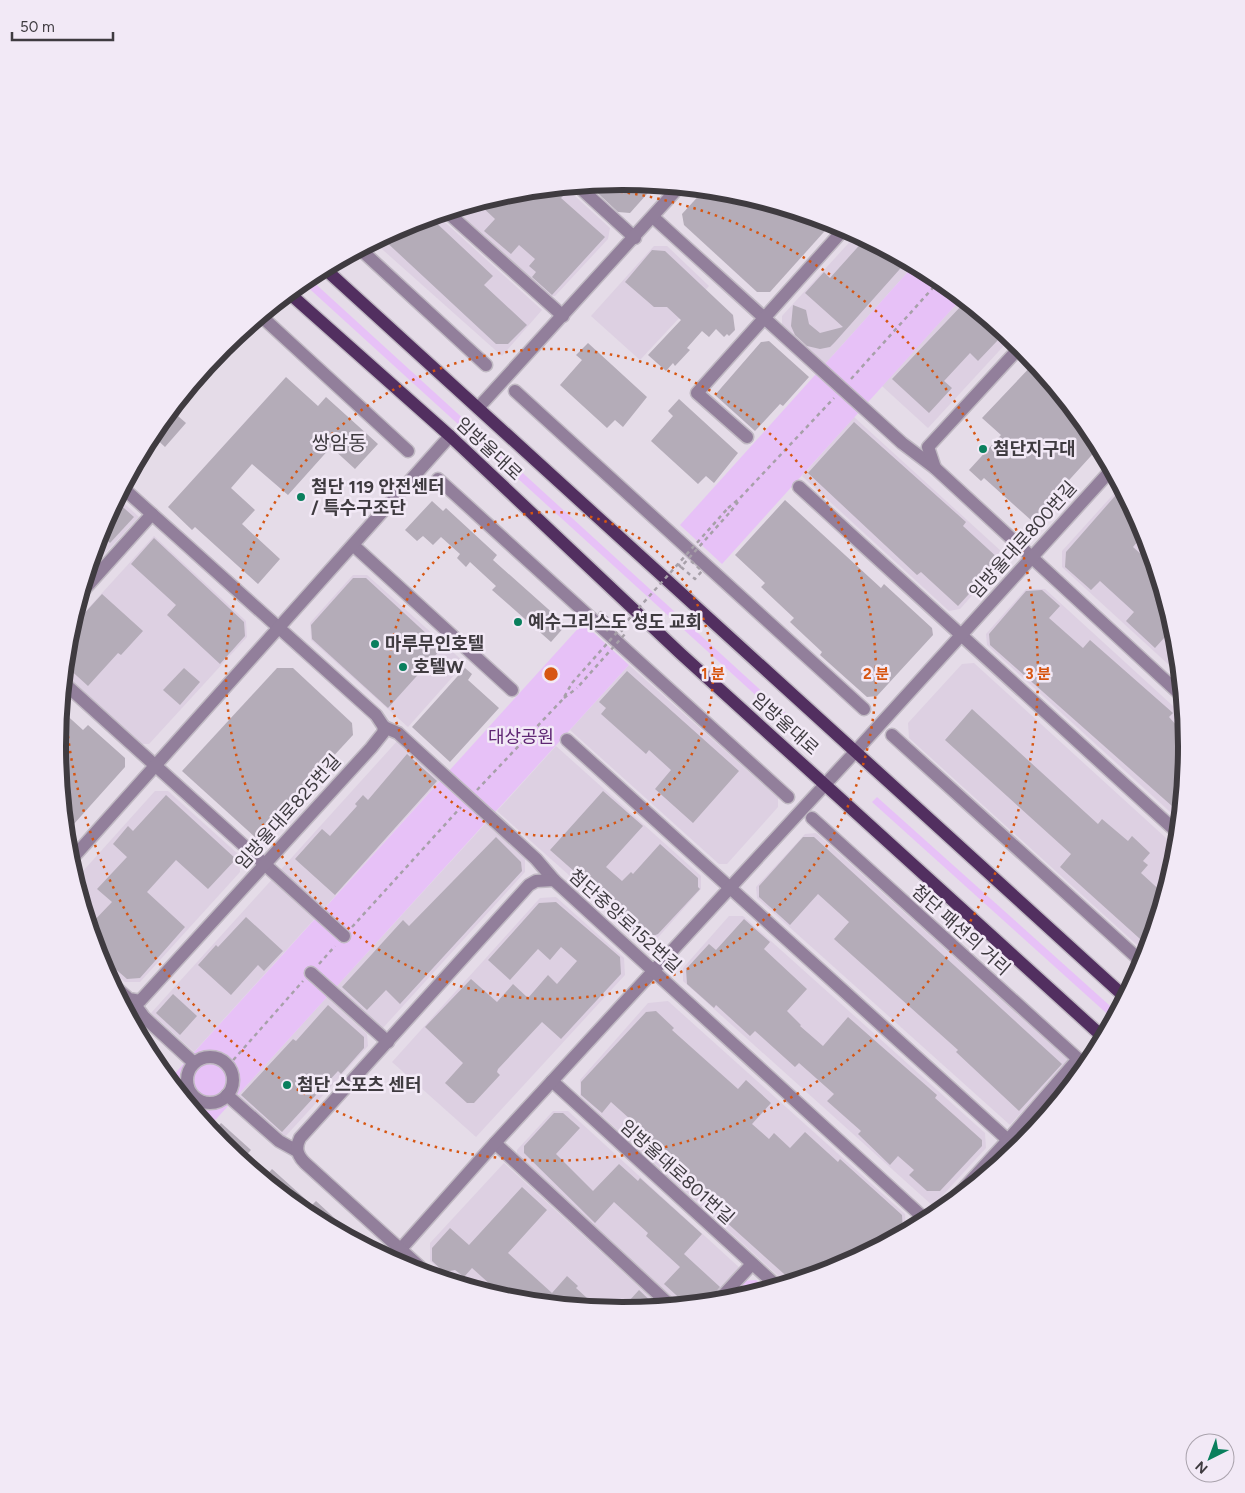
<svg xmlns="http://www.w3.org/2000/svg" width="1245" height="1493" font-family="Figtree,'Noto Sans KR',sans-serif">
<style>
.built{fill:#ddd0e2}
.green{fill:#e7c1f7}
.building{fill:#b4acb8}
.lines{fill:none;stroke-linecap:round;stroke-linejoin:round}
.minor-casing{stroke:#c0b9c3;stroke-width:15}
.major-casing{stroke:#c0b9c3;stroke-width:15}
.path{stroke:#a7a0a9;stroke-width:2.5;stroke-dasharray:4 4;stroke-linecap:butt}
.minor{stroke:#927f9b;stroke-width:12}
.major{stroke:#522f60;stroke-width:12}
.path-bridge{stroke:#a7a0a9;stroke-width:2.5;stroke-dasharray:4 4;stroke-linecap:butt}
.ring{fill:none;stroke:#d75611;stroke-width:2.5;stroke-dasharray:2.5 5}
.poi-dot{fill:#0a7f5d;stroke:#f2e9f6;stroke-width:2}
.labels{text-anchor:middle;dominant-baseline:central;stroke-width:5;stroke-linejoin:round;paint-order:stroke}
.street-label{font-size:18px;fill:#3f3b40;stroke:#f2e9f6}
.poi-label{font-size:18px;font-weight:bold;fill:#3f3b40;stroke:#f2e9f6;text-anchor:start}
.park-label{font-size:18px;fill:#5f2674;stroke:#f2e9f6}
.quarter-label{font-size:20px;fill:#3f3b40;stroke:#f2e9f6}
.rim{fill:none;stroke:#3f3b40;stroke-width:6}
.centre{fill:#d75611;stroke:#f2e9f6;stroke-width:2.5}
.ring-label{font-size:15px;text-anchor:middle;font-weight:bold;fill:#d75611;stroke:#f2e9f6;stroke-width:5;stroke-linejoin:round;paint-order:stroke}
</style>
<rect width="100%" height="100%" fill="#e5dce8"/>
<g class="built">
<polygon points="565,187 610,228 608,239 555,296 551,296 455,210 513,192"/>
<polygon points="437,215 542,310 502,356 374,242 407,224"/>
<polygon points="857,234 914,265 825,364 782,325 782,316"/>
<polygon points="654,246 667,246 709,286 640,360 591,316"/>
<polygon points="962,298 1011,338 928,428 882,386"/>
<polygon points="854,417 1002,552 1001,563 960,609 949,611 802,476"/>
<polygon points="1121,486 1145,531 1177,637 1180,675 1062,567 1062,551"/>
<polygon points="118,498 139,517 88,572 101,530"/>
<polygon points="154,536 246,621 247,637 149,744 138,744 64,677 72,626"/>
<polygon points="353,575 367,575 465,663 408,727 311,640 310,623"/>
<polygon points="1026,589 1045,589 1184,716 1187,747 1180,821 987,645 986,634"/>
<polygon points="974,663 1177,848 1147,954 909,738 908,723 962,664"/>
<polygon points="629,665 778,798 778,807 727,864 719,864 570,730"/>
<polygon points="399,739 442,778 194,1052 151,1013"/>
<polygon points="556,746 701,876 701,889 654,942 644,942 497,811"/>
<polygon points="155,791 168,791 239,855 240,872 140,982 125,982 99,959 75,880"/>
<polygon points="486,823 525,859 525,872 382,1029 336,987"/>
<polygon points="816,833 1068,1060 1010,1125 757,898 756,887 805,834"/>
<polygon points="556,897 624,958 625,975 476,1137 392,1062 540,898"/>
<polygon points="729,916 743,916 985,1133 986,1148 933,1206 683,981 683,968"/>
<polygon points="327,997 367,1034 368,1046 284,1138 238,1095"/>
<polygon points="668,1001 905,1214 906,1232 838,1269 787,1284 580,1096 580,1080 648,1003"/>
<polygon points="1081,1072 1082,1073 1027,1140 1023,1137"/>
<polygon points="553,1111 568,1111 742,1270 712,1303 682,1306 517,1155 517,1150"/>
<polygon points="504,1163 662,1308 622,1311 512,1301 455,1283 430,1261 430,1243"/>
</g>
<g class="green">
<polygon points="914,265 937,277 962,298 722,564 680,525"/>
<polygon points="308,277 789,716 784,721 302,282"/>
<polygon points="583,623 629,665 208,1128 169,1080"/>
<polygon points="877,797 1118,1013 1114,1020 872,802"/>
<polygon points="756,1280 767,1290 723,1302 742,1281"/>
</g>
<g class="building">
<polygon points="623,182 655,185 630,213 618,212 589,185"/>
<polygon points="554,188 563,196 561,198 605,237 552,295 532,277 536,272 529,266 535,259 519,245 511,254 484,231 495,219 478,203 513,192"/>
<polygon points="704,190 733,192 832,223 770,292 757,292 684,225 682,214"/>
<polygon points="430,217 493,276 484,285 527,325 508,344 496,344 382,238 407,224"/>
<polygon points="865,239 907,261 835,342 830,347 820,349 807,346 795,335 791,326 793,305 806,310 809,324 820,333 843,327 805,293 824,272 830,278"/>
<polygon points="652,250 665,251 733,315 735,330 729,336 727,334 724,337 716,329 709,337 702,331 687,348 690,350 675,366 673,363 666,371 648,355 681,320 667,307 654,307 625,282"/>
<polygon points="963,304 976,316 974,318 998,340 978,361 970,353 944,381 952,388 929,413 892,379"/>
<polygon points="769,341 809,377 783,406 780,404 755,431 715,395 761,342"/>
<polygon points="588,343 647,397 623,427 615,420 607,428 560,385 582,360 576,355"/>
<polygon points="1035,362 1092,433 1100,446 1032,521 984,478 981,481 969,470 1001,435 982,418"/>
<polygon points="286,377 318,406 326,397 378,444 355,469 331,447 288,495 252,464 231,488 255,510 242,524 280,559 258,584 195,527 192,530 168,507"/>
<polygon points="679,399 738,453 714,483 706,476 698,484 651,441 673,416 668,411"/>
<polygon points="171,410 186,423 165,447 152,435"/>
<polygon points="854,422 966,522 963,526 1000,560 958,606 921,572 917,575 808,473"/>
<polygon points="1122,488 1145,533 1133,547 1156,568 1174,627 1155,648 1126,621 1134,612 1100,581 1091,590 1065,567 1066,552"/>
<polygon points="785,500 881,588 884,584 932,628 933,635 877,696 867,697 820,655 822,652 790,622 794,618 761,587 765,583 735,555"/>
<polygon points="116,501 134,517 110,543 100,534"/>
<polygon points="432,501 443,511 446,508 497,555 493,560 566,625 551,642 492,590 496,586 470,562 466,567 457,558 460,554 441,537 433,545 423,536 417,541 405,530"/>
<polygon points="154,538 244,622 245,636 220,664 167,615 176,605 131,564"/>
<polygon points="353,578 366,578 442,648 388,708 312,639 311,625"/>
<polygon points="1042,590 1060,606 1049,618 1083,648 1090,640 1173,713 1169,717 1186,736 1188,747 1181,814 990,645 989,634 1026,591"/>
<polygon points="102,594 143,631 121,655 118,653 88,686 66,666 68,636 71,628"/>
<polygon points="184,668 200,682 180,705 163,690"/>
<polygon points="277,668 293,668 352,723 353,735 257,839 182,771"/>
<polygon points="465,668 472,674 468,680 499,708 450,762 412,727"/>
<polygon points="627,671 739,771 693,823 655,789 671,770 649,750 646,754 601,714 606,708 599,702"/>
<polygon points="972,709 1098,824 1102,819 1128,841 1132,836 1150,853 1143,861 1148,865 1141,873 1165,895 1149,947 1060,867 1071,854 945,740"/>
<polygon points="61,710 83,730 88,725 125,758 125,767 73,825 64,817 58,746"/>
<polygon points="407,754 437,781 335,895 295,859 322,829 330,836 357,806 355,804 363,795 368,800"/>
<polygon points="603,791 643,826 606,867 622,881 631,872 633,874 660,844 698,878 698,887 700,889 658,934 650,937 640,936 598,898 601,895 550,850"/>
<polygon points="166,795 236,859 208,889 176,860 147,892 185,927 140,978 127,979 97,953 89,926 112,902 97,889 127,857 113,844 128,826 133,831"/>
<polygon points="496,837 521,862 522,871 400,1004 386,990 367,1010 342,987 403,920 409,926"/>
<polygon points="803,837 814,837 1062,1064 1019,1111 956,1052 958,1050 834,939 849,922 818,894 790,925 759,897 759,886"/>
<polygon points="556,902 620,957 621,974 561,1039 542,1022 498,1069 497,1072 500,1075 474,1103 467,1103 445,1083 463,1063 425,1027 471,979 497,1002 513,984 528,998 548,975 557,984 577,961 561,947 550,960 538,949 510,980 488,960 539,903"/>
<polygon points="246,917 283,951 264,971 258,965 231,995 198,965 216,945 218,947"/>
<polygon points="744,919 770,942 764,949 807,989 787,1011 801,1025 800,1026 823,1046 848,1017 937,1095 935,1098 982,1140 982,1146 940,1191 927,1191 909,1175 914,1170 898,1156 890,1165 858,1134 861,1131 827,1101 834,1094 799,1063 795,1067 755,1031 750,1036 716,1005 714,1008 687,984 686,969 709,944 716,950"/>
<polygon points="173,994 197,1016 180,1035 156,1013"/>
<polygon points="328,1005 364,1037 364,1048 341,1074 338,1071 282,1132 241,1095 293,1039 296,1041"/>
<polygon points="656,1011 674,1028 672,1030 738,1089 746,1080 771,1103 752,1124 769,1139 774,1133 790,1148 805,1132 838,1162 840,1159 902,1215 903,1231 898,1237 838,1269 793,1282 725,1221 727,1219 624,1126 630,1119 611,1102 602,1113 581,1095 581,1082 646,1012"/>
<polygon points="554,1113 563,1113 580,1128 556,1154 593,1191 619,1164 638,1181 640,1178 702,1234 684,1254 720,1287 706,1303 687,1305 664,1284 680,1267 646,1236 648,1233 614,1202 595,1223 524,1153 524,1146"/>
<polygon points="221,1123 251,1150 241,1161 223,1146 212,1133"/>
<polygon points="272,1169 312,1205 316,1201 355,1237 353,1240 308,1216 263,1179"/>
<polygon points="522,1187 547,1210 508,1253 552,1293 567,1276 578,1286 576,1288 599,1309 512,1301 486,1293 492,1286 472,1268 464,1277 455,1270 444,1272 432,1261 432,1248 450,1228 469,1245"/>
<polygon points="639,1290 658,1308 620,1311"/>
</g>
<g class="lines">
<g class="minor-casing">
<g id="minor">
<polyline points="578,186 635,238"/>
<polyline points="447,212 563,316"/>
<polyline points="653,217 902,443 935,468 1182,696"/>
<polyline points="360,249 486,365"/>
<polyline points="261,316 408,451"/>
<polyline points="515,391 864,709"/>
<polyline points="478,408 679,187"/>
<polyline points="747,437 697,393 845,228"/>
<polyline points="935,468 928,447 1021,346"/>
<polyline points="438,479 788,797"/>
<polyline points="799,487 1179,834"/>
<polyline points="123,488 376,715 384,727"/>
<polyline points="353,545 512,690"/>
<polyline points="82,592 152,514"/>
<polyline points="64,683 344,936"/>
<polyline points="384,727 398,733 536,859 554,880"/>
<polyline points="892,735 1144,964"/>
<polyline points="567,740 1018,1149"/>
<polyline points="812,818 1087,1067"/>
<polyline points="70,861 450,436"/>
<polyline points="311,973 388,1042"/>
<polyline points="112,984 129,999 140,1001 371,748 383,733 384,727"/>
<polyline points="133,1002 144,1017 194,1063"/>
<circle cx="210" cy="1080" r="23"/>
<polyline points="552,1081 778,1287"/>
<polyline points="227,1095 279,1141 297,1151"/>
<polyline points="495,1143 672,1307"/>
<polyline points="943,1211 1008,1140 1078,1059"/>
<polyline points="391,1260 495,1143 855,752 1112,469"/>
<path d="M430,1276L305,1163C297,1155 295,1148 300,1138L529,885L536,881L554,880L927,1221"/>
<polyline points="717,1302 752,1264"/>
</g>
</g>
<g class="major-casing">
<g id="major">
<polyline points="324,268 1126,998"/>
<polyline points="289,293 450,436 681,654 1104,1038"/>
</g>
</g>
<g class="path">
<polyline points="851,379 940,280"/>
<polyline points="728,508 740,498 834,398"/>
<polyline points="731,511 738,502"/>
<polyline points="678,564 681,567"/>
<polyline points="564,698 577,688"/>
<polyline points="477,790 563,699 572,683"/>
<polyline points="352,927 461,807"/>
<polyline points="319,964 335,946"/>
<polyline points="228,1066 303,981"/>
<polyline points="190,1106 197,1099"/>
</g>
<use href="#minor" class="minor"/>
<use href="#major" class="major"/>
<g class="path-bridge">
<polyline points="691,561 702,571 695,579 681,567 731,511"/>
<polyline points="608,631 595,618 601,612 620,629 728,508"/>
<polyline points="572,683 620,629 625,634 577,688"/>
</g>
</g>
<g class="ring">
<circle cx="551" cy="674" r="162"/>
<circle cx="551" cy="674" r="325"/>
<path d="M568 187A487 487 0 1 1 64 682"/>
</g>
<g class="poi-dot">
<circle cx="983" cy="449" r="5"/>
<circle cx="301" cy="497" r="5"/>
<circle cx="518" cy="622" r="5"/>
<circle cx="375" cy="644" r="5"/>
<circle cx="403" cy="667" r="5"/>
<circle cx="287" cy="1085" r="5"/>
</g>
<g class="labels">
<g class="street-label">
<text transform="translate(489 449) rotate(43)">임방울대로</text>
<text transform="translate(1023 540) rotate(-48)">임방울대로800번길</text>
<text transform="translate(785 724) rotate(42)">임방울대로</text>
<text transform="translate(288 812) rotate(-48)">임방울대로825번길</text>
<text transform="translate(625 921) rotate(42)">첨단중앙로152번길</text>
<text transform="translate(961 930) rotate(42)">첨단 패션의 거리</text>
<text transform="translate(677 1172) rotate(42)">임방울대로801번길</text>
</g>
<g class="poi-label">
<text x="993" y="449">첨단지구대</text>
<text x="311" y="487">첨단 119 안전센터<tspan x="311" dy="21">/ 특수구조단</tspan></text>
<text x="528" y="622">예수그리스도 성도 교회</text>
<text x="385" y="644">마루무인호텔</text>
<text x="413" y="667">호텔W</text>
<text x="297" y="1085">첨단 스포츠 센터</text>
</g>
<g class="park-label">
<text x="521" y="737">대상공원</text>
</g>
<g class="quarter-label">
<text x="339" y="443">쌍암동</text>
</g>
</g>
<path d="M0 0H1245V1493H0ZM66 746a556 556 0 1 1 1112 0a556 556 0 1 1-1112 0Z" fill="#f2e9f6" fill-rule="evenodd"/>
<path class="rim" d="M66 746a556 556 0 1 1 1112 0a556 556 0 1 1-1112 0Z"/>
<circle cx="551" cy="674" r="8" class="centre"/>
<g class="ring-label">
<text x="713" y="679">1 분</text>
<text x="876" y="679">2 분</text>
<text x="1038" y="679">3 분</text>
</g>
<g transform="translate(1210 1458) rotate(222)"><circle r="24" fill="#f2e9f6" stroke="#aaa3ad"/>
<path d="M0-4L9 19L0 12L-9 19Z" fill="#0a7f5d"/>
<text y="-8" font-size="14" font-weight="bold" text-anchor="middle" fill="#3f3b40">N</text>
</g>
<path d="M12 32v8h101v-8" fill="none" stroke="#3f3b40" stroke-width="2.5"/>
<text x="20" y="32" font-size="15" fill="#3f3b40" stroke="#f2e9f6" stroke-width="4" paint-order="stroke">50 m</text>
</svg>
